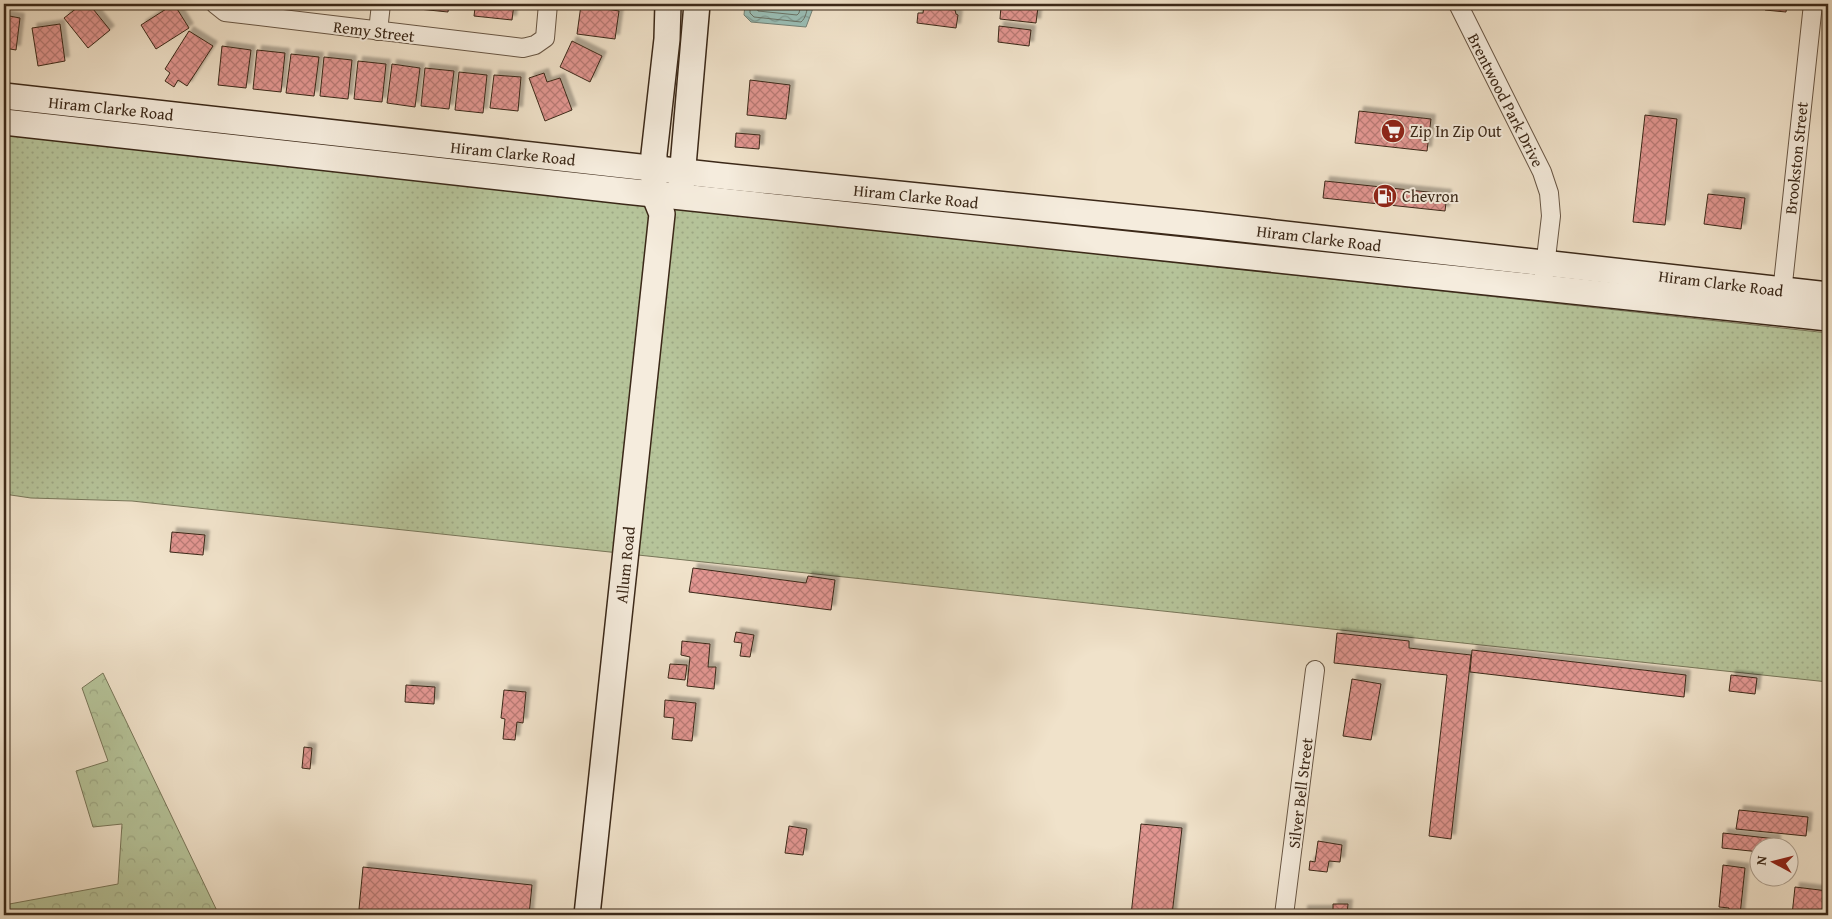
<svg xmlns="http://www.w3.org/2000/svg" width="1832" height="919" font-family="'Gentium Book Plus',serif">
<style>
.grass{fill:url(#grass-dots);stroke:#787659}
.forest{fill:url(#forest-crowns);stroke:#787659}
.water{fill:url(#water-waves);stroke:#748276}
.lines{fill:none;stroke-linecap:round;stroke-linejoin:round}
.shore{stroke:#6a7366;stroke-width:1}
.building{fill:url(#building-cross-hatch);stroke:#3b2818;filter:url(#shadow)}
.street-casing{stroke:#685644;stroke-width:20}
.secondary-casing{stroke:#3b2818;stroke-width:28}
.street{stroke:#f5ecdd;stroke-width:18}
.secondary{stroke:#f5ecdd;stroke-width:25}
.labels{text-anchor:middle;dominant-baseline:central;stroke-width:4;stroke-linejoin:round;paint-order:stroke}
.street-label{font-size:16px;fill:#3b2818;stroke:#f5ecdd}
.poi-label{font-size:16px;fill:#3b2818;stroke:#f5ecdd;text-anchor:start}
</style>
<defs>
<pattern id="grass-dots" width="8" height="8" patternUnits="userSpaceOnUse" patternTransform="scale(1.25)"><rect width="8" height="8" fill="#b6c49a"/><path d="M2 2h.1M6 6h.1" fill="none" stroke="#9da884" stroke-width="1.8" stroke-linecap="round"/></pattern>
<pattern id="forest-crowns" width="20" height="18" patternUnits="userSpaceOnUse" patternTransform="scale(1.25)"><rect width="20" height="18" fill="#b6c49a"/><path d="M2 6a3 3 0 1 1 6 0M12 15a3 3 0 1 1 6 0" fill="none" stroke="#9da884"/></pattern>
<pattern id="water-waves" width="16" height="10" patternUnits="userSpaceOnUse" patternTransform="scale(1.25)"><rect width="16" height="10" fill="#9abeb5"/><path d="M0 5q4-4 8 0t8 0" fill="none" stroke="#7f9a92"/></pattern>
<pattern id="building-cross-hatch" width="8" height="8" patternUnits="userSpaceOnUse" patternTransform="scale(1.25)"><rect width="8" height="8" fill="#e29691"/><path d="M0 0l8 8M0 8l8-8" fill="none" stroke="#b87a75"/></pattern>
<filter id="shadow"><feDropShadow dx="4.5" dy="-4.5" stdDeviation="1" flood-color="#0004"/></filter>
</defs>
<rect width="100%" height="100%" fill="#f0e2ca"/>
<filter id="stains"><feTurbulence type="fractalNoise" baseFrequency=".004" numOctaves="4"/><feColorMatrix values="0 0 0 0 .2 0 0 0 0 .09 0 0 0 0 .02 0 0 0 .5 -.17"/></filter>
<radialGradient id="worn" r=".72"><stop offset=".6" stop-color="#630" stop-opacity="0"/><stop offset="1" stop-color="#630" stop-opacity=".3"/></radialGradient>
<polygon class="grass" points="4,135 1828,333 1828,682 132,501 31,498 4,494"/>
<polygon class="forest" points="103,673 219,915 4,915 4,905 118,884 122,824 93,827 76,771 108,761 82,688"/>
<polygon class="water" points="745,4 813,4 812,11 806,27 751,22 744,15"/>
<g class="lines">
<g class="shore">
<path d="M750,4V13L754,17L801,22C806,18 807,10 808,4"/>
<polyline points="756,4 758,11 797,15 799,13 801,4"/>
</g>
</g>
<g class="building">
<polygon points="82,4 89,4 110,30 88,48 64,18"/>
<polygon points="174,4 189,28 156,49 141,25"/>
<polygon points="410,4 449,4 448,12 409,8"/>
<polygon points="466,4 514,4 512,20 474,16 475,8 466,7"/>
<polygon points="1008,4 1038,7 1036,23 1000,19 1001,6 1008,7"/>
<polygon points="1765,4 1787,4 1786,12 1765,10"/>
<polygon points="581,5 619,11 615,39 577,34"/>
<polygon points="924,7 955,10 956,14 958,15 956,28 917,23 918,13 923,13"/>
<polygon points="4,15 20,18 16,50 4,48"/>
<polygon points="60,24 65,61 38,66 32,28"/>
<polygon points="999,26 1031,30 1029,46 998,42"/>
<polygon points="189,31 213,46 187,86 178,80 174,87 165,81 170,73 165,69"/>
<polygon points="572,41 602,56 590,82 560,67"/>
<polygon points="222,46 251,50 246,88 218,85"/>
<polygon points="257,50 285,53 281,92 253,89"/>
<polygon points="291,54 319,57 314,96 286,93"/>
<polygon points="324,57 352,60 348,99 320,96"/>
<polygon points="358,61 386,64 382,102 354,99"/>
<polygon points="392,64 420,68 415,107 387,103"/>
<polygon points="425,68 454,71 449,109 421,106"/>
<polygon points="459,72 487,75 483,113 455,110"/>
<polygon points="544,73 547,82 560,78 572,110 545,121 529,78"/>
<polygon points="494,75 521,77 518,111 490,108"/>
<polygon points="750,80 790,85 786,119 747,115"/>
<polygon points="1359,111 1431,119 1427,151 1355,143"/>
<polygon points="1645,115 1677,119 1665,225 1633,222"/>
<polygon points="736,133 760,135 759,149 735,147"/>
<polygon points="1325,181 1447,194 1445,211 1323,198"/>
<polygon points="1708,194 1745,198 1741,229 1704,224"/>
<polygon points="172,532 205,535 203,555 170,552"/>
<polygon points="693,568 806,583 808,576 835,580 831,610 689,592"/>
<polygon points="736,632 754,635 750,657 740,656 742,643 734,642"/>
<polygon points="1337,633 1409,641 1409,648 1471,655 1451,839 1429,836 1447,675 1334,663"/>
<polygon points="682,641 710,644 708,667 716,667 714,689 687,686 690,657 681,655"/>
<polygon points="1472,650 1686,675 1684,697 1470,672"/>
<polygon points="670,664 687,665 685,680 668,678"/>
<polygon points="1731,675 1757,678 1755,694 1729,691"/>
<polygon points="1352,679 1381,684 1371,740 1343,736"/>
<polygon points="406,685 435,687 434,704 405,702"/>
<polygon points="504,690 526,692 523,723 517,722 515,740 503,739 505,719 501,718"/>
<polygon points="665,700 696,703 692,741 672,739 674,718 664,717"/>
<polygon points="304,747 312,748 310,769 302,768"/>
<polygon points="1739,810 1808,817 1806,836 1736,829"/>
<polygon points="1141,824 1182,828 1172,915 1131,915"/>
<polygon points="789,826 807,829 803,855 785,853"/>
<polygon points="1723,833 1776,839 1776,846 1760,846 1760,852 1722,848"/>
<polygon points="1318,841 1342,845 1340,862 1329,861 1327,872 1309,870 1310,861 1315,862"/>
<polygon points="1723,865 1745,868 1740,915 1728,915 1729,908 1719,907"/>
<polygon points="363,867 532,885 529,915 419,915 359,909"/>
<polygon points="1795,887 1828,891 1828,915 1792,915"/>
<polygon points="1333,904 1348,904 1347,915 1303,915 1303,910 1333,910"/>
</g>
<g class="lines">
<g class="street-casing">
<g id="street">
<polyline points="215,4 225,12 523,48 535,45 545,38 548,4"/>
<polyline points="1458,4 1542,172 1549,193 1551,216 1544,275"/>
<polyline points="378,31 381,4"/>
<polyline points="1781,302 1813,4"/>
<polyline points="1284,915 1315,670"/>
</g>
</g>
<g class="secondary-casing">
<g id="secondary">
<polyline points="4,96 721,176 1197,224 1828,295"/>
<polyline points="4,122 625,191 1828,318"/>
<polyline points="681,189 697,4"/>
<polyline points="587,915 662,214 654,194 654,154 667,39 668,4"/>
</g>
</g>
<use href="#street" class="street"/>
<use href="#secondary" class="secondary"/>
</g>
<defs>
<g id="supermarket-disc" transform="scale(1.25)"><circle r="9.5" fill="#8f2418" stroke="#f5ecdd"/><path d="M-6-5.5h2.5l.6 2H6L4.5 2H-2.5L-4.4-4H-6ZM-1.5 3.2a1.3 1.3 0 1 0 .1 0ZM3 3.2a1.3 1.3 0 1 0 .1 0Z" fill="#fff"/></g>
<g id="fuel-disc" transform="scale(1.25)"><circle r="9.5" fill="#8f2418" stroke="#f5ecdd"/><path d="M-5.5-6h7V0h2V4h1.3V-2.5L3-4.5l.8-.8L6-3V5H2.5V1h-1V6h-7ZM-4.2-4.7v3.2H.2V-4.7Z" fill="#fff"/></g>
</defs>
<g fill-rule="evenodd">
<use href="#supermarket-disc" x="1393" y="131"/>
<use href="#fuel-disc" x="1385" y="196"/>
</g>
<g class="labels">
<g class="street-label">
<text transform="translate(374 31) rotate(7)">Remy Street</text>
<text transform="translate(1506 100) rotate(63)">Brentwood Park Drive</text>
<text transform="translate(111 108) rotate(6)">Hiram Clarke Road</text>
<text transform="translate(513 153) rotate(6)">Hiram Clarke Road</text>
<text transform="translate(1796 158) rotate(-84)">Brookston Street</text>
<text transform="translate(916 196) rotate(6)">Hiram Clarke Road</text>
<text transform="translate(1319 238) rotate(7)">Hiram Clarke Road</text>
<text transform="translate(1721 283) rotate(7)">Hiram Clarke Road</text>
<text transform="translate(625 565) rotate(-84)">Allum Road</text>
<text transform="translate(1300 793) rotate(-83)">Silver Bell Street</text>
</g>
<g class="poi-label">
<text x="1410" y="131">Zip In Zip Out</text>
<text x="1402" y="196">Chevron</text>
</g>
</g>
<rect width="1832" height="919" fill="none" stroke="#f0e2ca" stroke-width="20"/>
<rect x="5" y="5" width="1822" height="909" fill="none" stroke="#3b2818" stroke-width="2.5"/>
<rect x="10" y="10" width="1812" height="899" fill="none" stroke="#3b2818"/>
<g transform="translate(1774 862) rotate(277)"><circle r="24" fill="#f5ecdd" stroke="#ab9e8e"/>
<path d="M0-4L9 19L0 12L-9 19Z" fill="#8f2418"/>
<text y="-8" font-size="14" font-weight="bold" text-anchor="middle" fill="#3b2818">N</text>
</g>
<rect width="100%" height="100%" filter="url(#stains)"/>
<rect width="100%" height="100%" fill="url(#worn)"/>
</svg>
